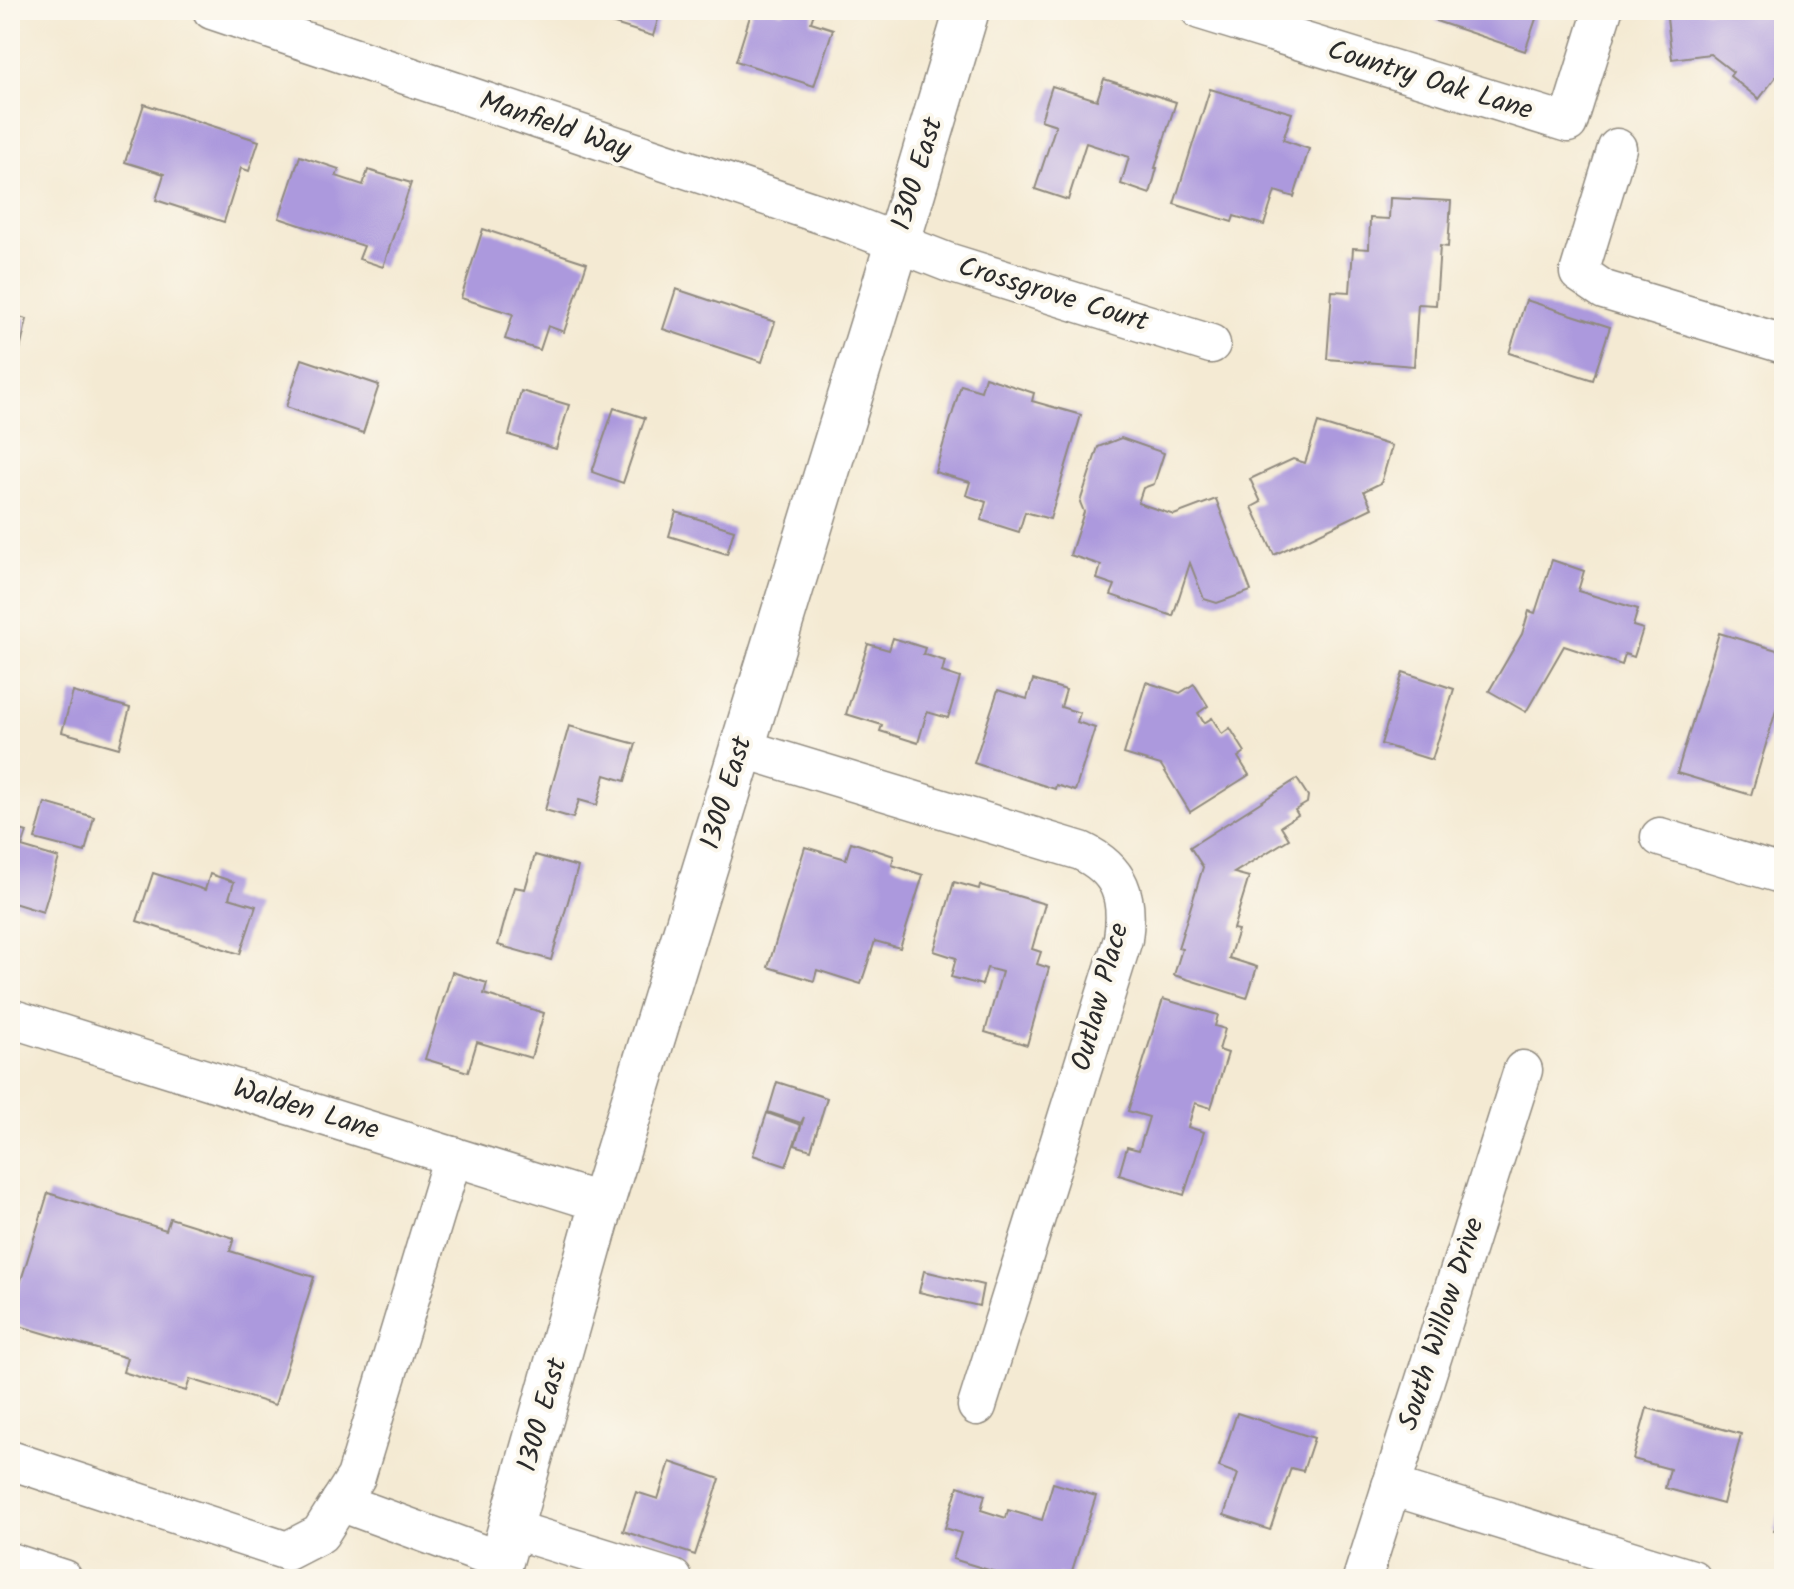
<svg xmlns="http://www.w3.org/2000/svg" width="1794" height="1589" font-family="Kalam,sans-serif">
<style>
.building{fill:#ac99dd}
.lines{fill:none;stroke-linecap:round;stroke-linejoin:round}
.minor-casing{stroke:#908a7f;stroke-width:41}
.major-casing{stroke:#908a7f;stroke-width:47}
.minor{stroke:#fff;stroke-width:38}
.major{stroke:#fff;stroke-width:44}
.labels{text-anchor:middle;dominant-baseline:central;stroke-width:8;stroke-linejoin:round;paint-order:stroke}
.street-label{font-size:28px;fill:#2b2b2b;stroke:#fbf7ec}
</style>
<rect width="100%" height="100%" fill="#fbf7ec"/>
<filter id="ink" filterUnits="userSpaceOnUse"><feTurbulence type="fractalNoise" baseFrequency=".0125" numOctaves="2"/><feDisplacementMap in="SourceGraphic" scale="16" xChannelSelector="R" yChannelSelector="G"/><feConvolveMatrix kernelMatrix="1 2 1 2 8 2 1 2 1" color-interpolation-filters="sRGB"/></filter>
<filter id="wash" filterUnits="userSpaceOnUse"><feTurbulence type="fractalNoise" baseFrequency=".006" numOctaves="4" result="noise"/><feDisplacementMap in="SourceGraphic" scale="32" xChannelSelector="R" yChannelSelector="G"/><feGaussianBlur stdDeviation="1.8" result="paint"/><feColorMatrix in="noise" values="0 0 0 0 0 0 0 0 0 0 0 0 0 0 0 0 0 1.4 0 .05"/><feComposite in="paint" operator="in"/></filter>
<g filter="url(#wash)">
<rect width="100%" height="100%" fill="#f4ead3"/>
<g id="blocks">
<g class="building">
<polygon points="580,10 661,10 653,36 579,13"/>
<polygon points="752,10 773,10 784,13 785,10 815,10 811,22 833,29 814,86 736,61"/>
<polygon points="1439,10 1539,10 1525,51 1436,21"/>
<polygon points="1666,10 1772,10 1784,19 1784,66 1759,99 1730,76 1733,72 1710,54 1672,59"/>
<polygon points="1104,79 1176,102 1155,168 1157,168 1150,194 1121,184 1129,157 1086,143 1068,200 1035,189 1056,125 1041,120 1052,86 1097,100"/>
<polygon points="1210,89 1292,113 1283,140 1309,149 1294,197 1275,191 1264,225 1234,216 1232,222 1174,204"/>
<polygon points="144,104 259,141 249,171 241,168 224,222 156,200 164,174 125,162"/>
<polygon points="300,156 339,169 336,176 363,185 368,170 411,183 383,267 359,259 364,246 279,218"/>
<polygon points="1390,198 1451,201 1448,247 1440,246 1436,305 1418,304 1414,366 1327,359 1332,291 1350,292 1353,248 1369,249 1370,218 1389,219"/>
<polygon points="483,229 587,263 564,332 548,326 540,350 505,339 513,314 461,298"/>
<polygon points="676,289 775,322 762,362 663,329"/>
<polygon points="1526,300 1610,327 1593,380 1509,353"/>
<polygon points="10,315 27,319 14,376 10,375"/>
<polygon points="302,359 379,385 363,433 286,407"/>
<polygon points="985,377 1034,393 1032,401 1081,415 1050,519 1025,512 1019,532 981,520 986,502 966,495 970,482 935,472 961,385 981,391"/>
<polygon points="521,391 569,405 556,449 509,435"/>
<polygon points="614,408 645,418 623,483 592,472"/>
<polygon points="1318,423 1392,446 1381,483 1364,491 1372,508 1274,555 1252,507 1261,502 1250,479 1293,459 1305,463"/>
<polygon points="1121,438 1164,453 1154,484 1143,488 1138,503 1174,515 1216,499 1251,591 1217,603 1204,599 1190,563 1173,616 1111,595 1115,585 1097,579 1101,565 1070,555 1084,512 1080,502 1098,447"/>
<polygon points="676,512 734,530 727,554 669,536"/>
<polygon points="1552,560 1584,571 1578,591 1638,609 1633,626 1643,629 1634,657 1625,654 1622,665 1564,646 1526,712 1489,691 1522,634 1529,611 1535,613"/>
<polygon points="1719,633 1780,651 1784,640 1784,708 1777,707 1751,795 1677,773"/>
<polygon points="893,638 925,648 923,654 945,661 942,672 960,678 948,718 927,712 918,743 880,731 882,725 846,714 868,644 889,650"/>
<polygon points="1403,672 1454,689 1432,760 1381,744"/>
<polygon points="1033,680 1066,690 1061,707 1080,713 1077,722 1095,728 1075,791 1056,785 1055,789 974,763 998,690 1027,699"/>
<polygon points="1146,682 1180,693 1194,684 1208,706 1198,713 1204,723 1212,718 1222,734 1230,728 1245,752 1238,757 1249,775 1190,812 1161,765 1124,754"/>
<polygon points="73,692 130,708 119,748 62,732"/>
<polygon points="569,726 636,744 625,781 605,775 597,805 579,800 573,818 545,810"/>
<polygon points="1297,779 1308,796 1307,803 1295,810 1298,815 1281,826 1289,839 1234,873 1249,877 1233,929 1238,930 1229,958 1257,967 1247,998 1174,975 1182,949 1178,948 1203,867 1190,847"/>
<polygon points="45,803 94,817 85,852 35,839"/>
<polygon points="10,827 27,832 22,847 59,858 43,912 10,902"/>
<polygon points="851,842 894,856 892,865 923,875 900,948 875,941 861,984 817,970 814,981 768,967 805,847 846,859"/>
<polygon points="535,855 578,867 551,960 498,945 514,887 525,889"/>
<polygon points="153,873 205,890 210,874 234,882 229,898 256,906 240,954 137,921"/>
<polygon points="954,882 979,889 980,885 1045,904 1032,949 1041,952 1037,964 1049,968 1027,1045 985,1032 1002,972 987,968 982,985 951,977 956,958 934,951"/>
<polygon points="452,972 487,983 484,994 544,1013 531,1058 477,1042 468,1072 425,1059"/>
<polygon points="1163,999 1218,1015 1215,1026 1225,1029 1219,1050 1228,1053 1211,1108 1195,1103 1188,1127 1204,1132 1184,1195 1119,1175 1127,1147 1139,1150 1149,1117 1128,1111"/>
<polygon points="777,1082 827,1098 811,1150 795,1145 804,1117 801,1123 768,1112"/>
<polygon points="767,1113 801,1125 786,1166 753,1155"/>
<polygon points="48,1193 166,1230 170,1218 234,1238 230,1251 314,1277 275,1405 190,1379 186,1391 123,1372 127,1358 10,1323 10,1316"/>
<polygon points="924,1271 983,1285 979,1306 919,1292"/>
<polygon points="1647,1408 1741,1434 1723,1504 1665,1488 1670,1469 1633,1459"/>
<polygon points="1237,1413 1314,1438 1303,1471 1291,1468 1270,1530 1224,1515 1238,1474 1219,1467"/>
<polygon points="670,1462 720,1479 695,1555 623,1531 636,1492 658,1499"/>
<polygon points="1053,1483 1096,1496 1070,1577 1058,1574 1056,1579 1018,1579 953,1559 961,1533 945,1528 958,1486 985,1495 981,1510 1006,1518 1008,1510 1042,1520"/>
<polygon points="1783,1501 1784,1501 1784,1534 1774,1531"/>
</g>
</g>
</g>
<g filter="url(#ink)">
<use href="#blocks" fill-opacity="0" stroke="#908a7f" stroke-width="2"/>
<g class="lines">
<g class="minor-casing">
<g id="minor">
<polyline points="212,10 847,223 947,262 1211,344"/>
<polyline points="1200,10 1568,123 1603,10"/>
<polyline points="1617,148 1579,273 1604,290 1784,344"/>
<path d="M741,748L1081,851C1121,870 1129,897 1123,939L977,1406"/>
<polyline points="1660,837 1784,875"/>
<polyline points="10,1018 602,1203"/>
<polyline points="10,1460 287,1551 320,1534 356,1477 453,1156"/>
<polyline points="1391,1486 1692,1579"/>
<polyline points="340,1502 501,1561"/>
<polyline points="511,1529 673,1579"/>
<polyline points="10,1562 63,1579"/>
<polyline points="1362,1579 1523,1070"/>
</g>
</g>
<g class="major-casing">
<polyline id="major" points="496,1579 602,1203 910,202 967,10"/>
</g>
<use href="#minor" class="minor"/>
<use href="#major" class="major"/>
</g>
</g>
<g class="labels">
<g class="street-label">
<text transform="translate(1430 81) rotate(17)">Country Oak Lane</text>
<text transform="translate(555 126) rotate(19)">Manfield Way</text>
<text transform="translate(918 174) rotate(-73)">1300 East</text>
<text transform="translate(1053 295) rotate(17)">Crossgrove Court</text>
<text transform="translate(727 793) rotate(-73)">1300 East</text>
<text transform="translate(1101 997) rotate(-75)">Outlaw Place</text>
<text transform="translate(306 1110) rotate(17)">Walden Lane</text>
<text transform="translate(1442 1324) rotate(-72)">South Willow Drive</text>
<text transform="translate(543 1415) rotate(-74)">1300 East</text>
</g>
</g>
<rect width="1794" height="1589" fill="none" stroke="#fbf7ec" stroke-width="40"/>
</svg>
